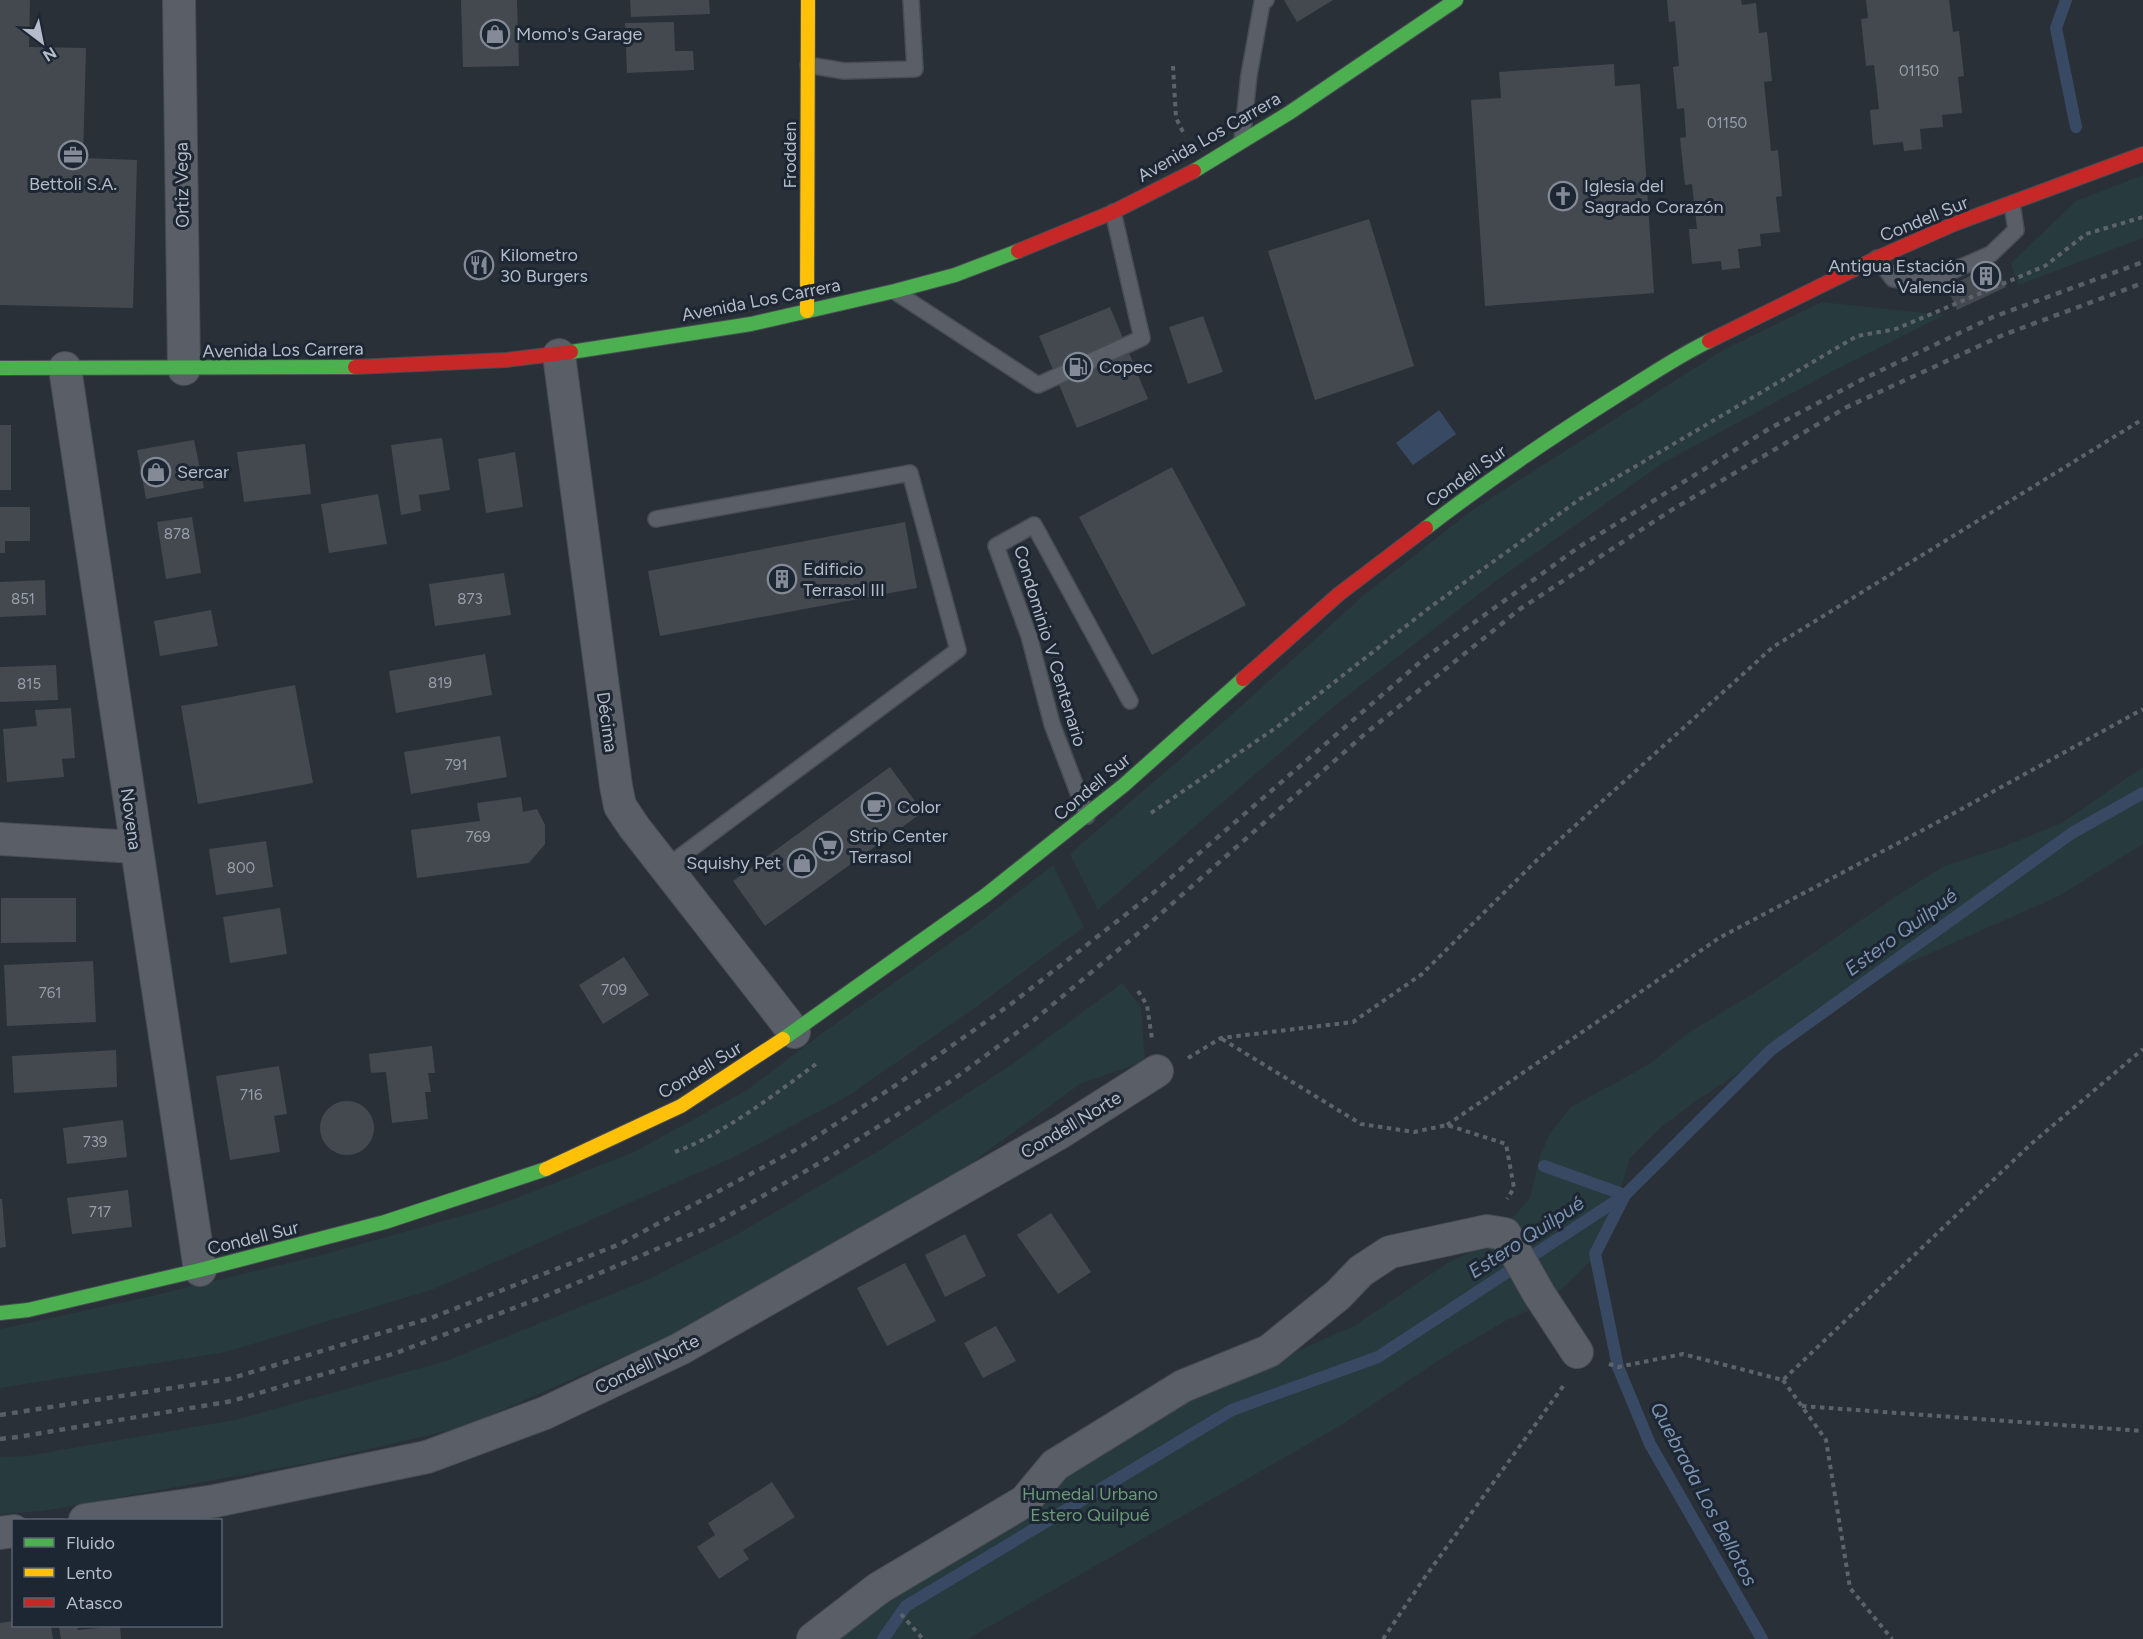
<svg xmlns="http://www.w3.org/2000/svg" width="2143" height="1639" font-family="Figtree,sans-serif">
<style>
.green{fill:#273a3e}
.water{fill:#384963}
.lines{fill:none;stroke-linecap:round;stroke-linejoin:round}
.stream{stroke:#384963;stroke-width:12}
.building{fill:#444950}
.lane-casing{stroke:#484c53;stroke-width:18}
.street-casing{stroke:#484c53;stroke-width:34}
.fast-casing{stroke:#484c53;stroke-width:16}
.slow-casing{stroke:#484c53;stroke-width:16}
.jam-casing{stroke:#484c53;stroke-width:16}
.path{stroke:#5d636a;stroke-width:4;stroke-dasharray:4.5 4.5;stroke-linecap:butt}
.lane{stroke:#5a5e66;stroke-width:15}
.street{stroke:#5a5e66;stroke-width:32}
.fast{stroke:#4caf50;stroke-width:14}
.slow{stroke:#ffc107;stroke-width:14}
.jam{stroke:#c62828;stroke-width:14}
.rail{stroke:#595d64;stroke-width:4.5;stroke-dasharray:6 6;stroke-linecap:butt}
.labels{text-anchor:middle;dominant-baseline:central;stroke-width:6;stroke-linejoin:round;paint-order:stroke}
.number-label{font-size:15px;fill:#989fab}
.poi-label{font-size:18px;fill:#b4bcc9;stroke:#1d2633;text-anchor:start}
.street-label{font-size:18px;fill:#b4bcc9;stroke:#1d2633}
.park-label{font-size:18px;fill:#6b9a76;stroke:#1d2633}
.water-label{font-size:20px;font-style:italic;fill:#7c92b1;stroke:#1d2633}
</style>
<rect width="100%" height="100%" fill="#2a3038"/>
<g class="green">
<polygon points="2143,175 2143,238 2018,285 2011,263 2076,201"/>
<polygon points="1822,302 1944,315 1833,371 1663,463 1496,581 1338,703 1098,910 1070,854 1229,717 1364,595 1471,511 1723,350"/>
<polygon points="2143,767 2143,844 2059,896 1899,967 1693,1103 1661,1127 1630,1158 1612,1219 1589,1263 1550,1300 1505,1321 1444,1357 1343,1424 968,1639 817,1639 1069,1452 1354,1326 1449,1262 1490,1243 1530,1198 1540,1156 1550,1133 1571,1107 1648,1065 1687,1034 1765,986 1898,895 1944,866 2000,848 2062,823"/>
<polygon points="1053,865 1084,927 976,1007 848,1096 732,1158 434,1289 226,1352 0,1388 0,1329 143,1298 322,1255 493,1207 634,1152 747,1090 821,1034 973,927"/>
<polygon points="1122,983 1141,1007 1145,1061 1080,1084 948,1180 723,1313 463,1427 314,1462 43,1511 0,1514 0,1457 26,1456 235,1420 446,1361 647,1280 736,1235 880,1150 1011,1065"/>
</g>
<polygon class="water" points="1439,410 1456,434 1413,465 1396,443"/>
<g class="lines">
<g class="stream">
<polyline points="2066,0 2056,28 2076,127"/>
<polyline points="1544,1166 1625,1195 1595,1254 1618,1367 1650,1444 1762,1639"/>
<polyline points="883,1639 906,1606 1232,1410 1378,1357 1625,1195 1771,1050 2072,833 2143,793"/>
</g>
</g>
<g class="building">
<polygon points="0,0 30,0 29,47 86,48 83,158 137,160 133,308 0,305"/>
<polygon points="461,0 517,0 519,66 463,67"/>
<polygon points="630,0 709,0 710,14 631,17"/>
<polygon points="1284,0 1333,0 1297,22"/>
<polygon points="1667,0 1741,0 1742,5 1756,3 1759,33 1767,32 1772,81 1764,82 1771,151 1778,150 1782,196 1776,197 1780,232 1760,234 1761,246 1738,249 1740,268 1722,270 1721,261 1692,264 1689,229 1697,229 1692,184 1685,185 1680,138 1686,137 1684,108 1677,109 1673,67 1679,66 1675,21 1669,22"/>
<polygon points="1866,0 1949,0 1953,32 1959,31 1964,76 1958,77 1962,113 1942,115 1943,127 1920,129 1922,149 1904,151 1903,142 1873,145 1870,110 1879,109 1874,65 1866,66 1861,19 1868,18"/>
<polygon points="674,22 675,51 693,51 694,70 627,73 625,23"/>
<polygon points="1614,64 1615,86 1640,84 1654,293 1485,306 1471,100 1501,98 1499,72"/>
<polygon points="1369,219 1414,366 1315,400 1268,251"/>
<polygon points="1995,264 2006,287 1957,310 1947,287"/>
<polygon points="1110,307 1148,399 1077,428 1039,336"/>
<polygon points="1203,316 1223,372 1188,384 1169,327"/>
<rect x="0" y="425" width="11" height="65"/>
<polygon points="442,438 450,490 419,495 421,511 401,515 391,445"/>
<polygon points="194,440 204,488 146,499 137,450"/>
<polygon points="305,444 311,494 244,502 237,452"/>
<polygon points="515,452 523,507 486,513 478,459"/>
<polygon points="1172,467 1246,605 1152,655 1079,517"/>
<polygon points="378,494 387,544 329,553 321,504"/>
<polygon points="0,507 30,507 30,541 5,541 5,553 0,553"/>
<polygon points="192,517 201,573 166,579 157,522"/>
<polygon points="905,522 917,588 660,636 648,571"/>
<polygon points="504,573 511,615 435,626 429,584"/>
<polygon points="45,580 46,615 0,617 0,582"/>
<polygon points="211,610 218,646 160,656 154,621"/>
<polygon points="485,654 492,695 396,713 389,671"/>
<polygon points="56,665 58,700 0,702 0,667"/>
<polygon points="295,685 313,783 198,804 181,706"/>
<polygon points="71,708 75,758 62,759 64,777 7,782 3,729 37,726 35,710"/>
<polygon points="500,736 507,777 411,794 404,752"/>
<polygon points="890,767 923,812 765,926 733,881"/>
<polygon points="521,797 523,812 537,809 545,825 545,844 529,863 417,878 411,830 480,821 477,803"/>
<polygon points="266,841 273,887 216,895 209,849"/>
<polygon points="1,898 76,898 76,942 1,943"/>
<polygon points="280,908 287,954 230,963 223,917"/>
<polygon points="624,957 649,995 603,1024 579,985"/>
<polygon points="93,961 96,1022 7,1026 4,965"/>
<polygon points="432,1046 435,1073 428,1073 431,1092 425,1092 428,1119 392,1123 386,1072 371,1073 369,1054"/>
<polygon points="116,1050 117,1087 14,1093 12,1056"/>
<polygon points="279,1066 287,1114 274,1116 280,1152 230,1160 216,1076"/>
<circle cx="347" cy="1128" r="27"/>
<polygon points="123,1120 127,1157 67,1164 63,1128"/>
<polygon points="128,1190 132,1227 72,1234 67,1198"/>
<polygon points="0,1199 2,1199 6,1247 0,1248"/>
<polygon points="1051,1213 1091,1272 1058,1294 1017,1235"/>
<polygon points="965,1234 986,1276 945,1297 925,1255"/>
<polygon points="905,1263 936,1321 887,1346 857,1288"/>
<polygon points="996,1326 1016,1361 983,1378 964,1343"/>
<polygon points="772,1482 795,1517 743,1550 749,1559 719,1579 697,1547 715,1535 708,1523"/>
<polygon points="11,1601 14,1601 14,1616 12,1616"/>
<polygon points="14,1621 14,1626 51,1626 53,1639 0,1639 0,1623"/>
<polygon points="77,1626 78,1630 120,1626 121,1639 61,1639 59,1627"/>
</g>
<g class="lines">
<g class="lane-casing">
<g id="lane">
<polyline points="808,65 844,71 915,69 911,0"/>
<polyline points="1242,140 1249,75 1262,3 1266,0"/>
<polyline points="1877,258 1893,279 1909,282 1929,281 1991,254 2016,230 2012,204"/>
<polyline points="897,293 1038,385 1142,338 1113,212"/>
<polyline points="656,519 910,473 958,650 665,868"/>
<polyline points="1087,816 1052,724 1029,636 996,546 1034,525 1130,701"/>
</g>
</g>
<g class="street-casing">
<g id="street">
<polyline points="179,0 184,369"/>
<polyline points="559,355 616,786 620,806 634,827 794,1032"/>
<polyline points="65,368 200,1270"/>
<polyline points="0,839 135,847"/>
<polyline points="85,1520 215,1501 427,1457 545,1413 680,1349 1061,1132 1157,1071"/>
<polyline points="0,1533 14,1531"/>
<polyline points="813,1639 879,1588 1025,1501 1055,1465 1183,1386 1269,1351 1338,1295 1361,1271 1390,1252 1487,1231 1505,1234 1539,1294 1577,1352"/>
</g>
</g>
<g class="fast-casing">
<g id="fast">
<polyline points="1194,171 1289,113 1456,0"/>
<polyline points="571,352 751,324 895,291 955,275 1018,251"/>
<polyline points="0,368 355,367"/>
<path d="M1426,528C1487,481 1550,438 1615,397C1646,378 1676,357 1709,341"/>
<polyline points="783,1039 986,895 1124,785 1243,679"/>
<polyline points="0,1313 28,1310 200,1270 385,1222 546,1169"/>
</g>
</g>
<g class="slow-casing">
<g id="slow">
<polyline points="807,311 808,0"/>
<polyline points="546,1169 681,1106 783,1039"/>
</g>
</g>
<g class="jam-casing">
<g id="jam">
<polyline points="1018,251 1113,212 1194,171"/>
<polyline points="1709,341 1877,258 1954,224 2143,154"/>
<polyline points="355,367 506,360 571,352"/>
<polyline points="1243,679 1339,594 1426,528"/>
</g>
</g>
<g class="path">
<polyline points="1173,66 1176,118 1185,136"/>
<polyline points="1151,813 1277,727 1429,608 1580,499 1857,336 1896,329 2045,266 2086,234 2143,217"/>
<polyline points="1138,991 1147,1005 1152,1039"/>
<polyline points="1222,1039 1361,1124 1414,1132 1447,1125 1506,1144 1514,1188 1507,1199"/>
<polyline points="1188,1058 1221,1038 1353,1022 1422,974 1537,860 1773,647 2143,419"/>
<polyline points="1447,1125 1719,938 1936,823 2143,709"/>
<path d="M675,1152C724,1134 775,1094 816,1064"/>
<polyline points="1609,1364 1618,1367 1683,1354 1783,1380 2031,1144 2143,1049"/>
<polyline points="1783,1380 1826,1440 1850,1588 1892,1639"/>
<polyline points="1802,1406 2143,1431"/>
<polyline points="901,1614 922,1638"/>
<polyline points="1383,1639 1425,1577 1564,1385"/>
</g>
<use href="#lane" class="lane"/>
<use href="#street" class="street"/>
<use href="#fast" class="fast"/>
<use href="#slow" class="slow"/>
<use href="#jam" class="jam"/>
<g class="rail">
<polyline points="0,1415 229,1379 431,1318 620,1244 799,1148 896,1085 1011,1004 1152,894 1426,657 1579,547 1767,430 1863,379 1993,317 2143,262"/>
<polyline points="0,1439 18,1437 232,1401 396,1353 548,1295 711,1226 828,1158 951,1081 1034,1020 1141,931 1366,733 1520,609 1670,511 1847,407 2003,335 2143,283"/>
</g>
</g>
<defs>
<g id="shop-ring" transform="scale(1.5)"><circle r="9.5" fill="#1d2633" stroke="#848b96" stroke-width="1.5"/><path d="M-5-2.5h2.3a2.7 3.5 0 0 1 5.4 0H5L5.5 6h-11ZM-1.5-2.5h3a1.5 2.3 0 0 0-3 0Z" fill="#848b96"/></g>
<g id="office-ring" transform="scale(1.5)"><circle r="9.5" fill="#1d2633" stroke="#848b96" stroke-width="1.5"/><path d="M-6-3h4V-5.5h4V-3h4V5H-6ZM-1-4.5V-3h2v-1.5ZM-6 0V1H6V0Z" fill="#848b96"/></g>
<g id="church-ring" transform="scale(1.5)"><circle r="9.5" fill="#1d2633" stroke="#848b96" stroke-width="1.5"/><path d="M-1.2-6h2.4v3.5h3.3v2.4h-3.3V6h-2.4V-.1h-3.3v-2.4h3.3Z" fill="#848b96"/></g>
<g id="restaurant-ring" transform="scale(1.5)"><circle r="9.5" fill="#1d2633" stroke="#848b96" stroke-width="1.5"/><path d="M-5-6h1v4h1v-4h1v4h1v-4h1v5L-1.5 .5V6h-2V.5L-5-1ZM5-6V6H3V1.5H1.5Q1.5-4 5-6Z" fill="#848b96"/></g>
<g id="building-ring" transform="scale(1.5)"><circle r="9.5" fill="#1d2633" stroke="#848b96" stroke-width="1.5"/><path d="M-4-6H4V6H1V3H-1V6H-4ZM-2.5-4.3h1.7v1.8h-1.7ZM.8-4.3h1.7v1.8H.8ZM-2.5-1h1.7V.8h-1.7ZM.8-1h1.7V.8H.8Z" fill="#848b96"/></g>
<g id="fuel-ring" transform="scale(1.5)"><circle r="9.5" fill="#1d2633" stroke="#848b96" stroke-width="1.5"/><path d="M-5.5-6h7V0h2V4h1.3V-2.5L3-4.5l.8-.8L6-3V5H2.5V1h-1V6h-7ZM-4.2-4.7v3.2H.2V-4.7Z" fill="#848b96"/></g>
<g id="cafe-ring" transform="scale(1.5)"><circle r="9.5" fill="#1d2633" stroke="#848b96" stroke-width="1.5"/><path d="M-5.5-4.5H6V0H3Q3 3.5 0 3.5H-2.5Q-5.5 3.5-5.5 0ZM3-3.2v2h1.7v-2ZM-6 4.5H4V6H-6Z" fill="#848b96"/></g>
<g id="supermarket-ring" transform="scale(1.5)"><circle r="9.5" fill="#1d2633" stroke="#848b96" stroke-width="1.5"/><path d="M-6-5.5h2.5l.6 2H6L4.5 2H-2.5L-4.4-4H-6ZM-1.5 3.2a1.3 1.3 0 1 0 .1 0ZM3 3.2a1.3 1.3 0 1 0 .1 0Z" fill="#848b96"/></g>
</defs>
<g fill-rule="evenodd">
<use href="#shop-ring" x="495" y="34"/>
<use href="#office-ring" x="73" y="155"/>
<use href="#church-ring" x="1563" y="196"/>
<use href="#restaurant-ring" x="479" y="265"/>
<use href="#building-ring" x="1986" y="276"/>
<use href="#fuel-ring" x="1078" y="367"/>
<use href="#shop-ring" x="156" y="472"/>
<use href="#building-ring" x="782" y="579"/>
<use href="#cafe-ring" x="876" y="807"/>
<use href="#supermarket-ring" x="828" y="846"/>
<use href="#shop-ring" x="802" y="863"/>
</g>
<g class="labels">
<g class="number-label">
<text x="1919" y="71">01150</text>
<text x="1727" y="123">01150</text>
<text x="177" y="534">878</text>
<text x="23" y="599">851</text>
<text x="470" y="599">873</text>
<text x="440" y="683">819</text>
<text x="29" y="684">815</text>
<text x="456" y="765">791</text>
<text x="478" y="837">769</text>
<text x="241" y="868">800</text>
<text x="614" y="990">709</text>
<text x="50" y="993">761</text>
<text x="251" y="1095">716</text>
<text x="95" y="1142">739</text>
<text x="100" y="1212">717</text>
</g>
<g class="poi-label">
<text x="516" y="34">Momo's Garage</text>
<text x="73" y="184" text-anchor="middle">Bettoli S.A.</text>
<text x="1584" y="186">Iglesia del<tspan x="1584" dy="21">Sagrado Corazón</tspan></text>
<text x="500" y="255">Kilometro<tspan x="500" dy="21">30 Burgers</tspan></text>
<text x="1965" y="266" text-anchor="end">Antigua Estación<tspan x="1965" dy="21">Valencia</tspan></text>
<text x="1099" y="367">Copec</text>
<text x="177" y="472">Sercar</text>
<text x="803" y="569">Edificio<tspan x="803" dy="21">Terrasol III</tspan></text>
<text x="897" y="807">Color</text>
<text x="849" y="836">Strip Center<tspan x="849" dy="21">Terrasol</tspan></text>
<text x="781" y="863" text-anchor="end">Squishy Pet</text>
</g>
<g class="street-label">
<text transform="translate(1209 137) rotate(-30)">Avenida Los Carrera</text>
<text transform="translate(790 155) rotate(-90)">Frodden</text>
<text transform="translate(182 185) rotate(-91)">Ortiz Vega</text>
<text transform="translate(1924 219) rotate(-22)">Condell Sur</text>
<text transform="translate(761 300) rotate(-11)">Avenida Los Carrera</text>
<text transform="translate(283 350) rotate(-1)">Avenida Los Carrera</text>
<text transform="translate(1466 476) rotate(-35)">Condell Sur</text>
<text transform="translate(1050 646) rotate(73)">Condominio V Centenario</text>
<text transform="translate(607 722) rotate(82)">Décima</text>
<text transform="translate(1092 787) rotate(-40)">Condell Sur</text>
<text transform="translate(131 819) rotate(82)">Novena</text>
<text transform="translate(700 1070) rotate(-31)">Condell Sur</text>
<text transform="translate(1071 1125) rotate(-31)">Condell Norte</text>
<text transform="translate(253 1238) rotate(-14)">Condell Sur</text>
<text transform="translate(647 1364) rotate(-26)">Condell Norte</text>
</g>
<g class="park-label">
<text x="1090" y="1494">Humedal Urbano<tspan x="1090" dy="21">Estero Quilpué</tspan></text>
</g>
<g class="water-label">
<text transform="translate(1901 932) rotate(-36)">Estero Quilpué</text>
<text transform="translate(1526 1237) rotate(-33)">Estero Quilpué</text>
<text transform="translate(1704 1494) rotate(62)">Quebrada Los Bellotos</text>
</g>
</g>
<rect x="12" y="1519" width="210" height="108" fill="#1d2633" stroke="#59626f" stroke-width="1.5"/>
<rect x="24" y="1538" width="30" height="9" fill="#4caf50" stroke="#59626f" stroke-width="1.5"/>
<text x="66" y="1549" font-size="18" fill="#b4bcc9">Fluido</text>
<rect x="24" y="1568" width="30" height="9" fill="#ffc107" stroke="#59626f" stroke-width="1.5"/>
<text x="66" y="1579" font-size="18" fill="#b4bcc9">Lento</text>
<rect x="24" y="1598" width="30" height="9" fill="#c62828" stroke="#59626f" stroke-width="1.5"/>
<text x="66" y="1609" font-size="18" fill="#b4bcc9">Atasco</text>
<g transform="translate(42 42) rotate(148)" stroke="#1d2633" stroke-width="4.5" paint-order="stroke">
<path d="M0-4.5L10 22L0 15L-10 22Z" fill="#b4bcc9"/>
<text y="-9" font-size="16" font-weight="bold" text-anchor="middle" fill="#b4bcc9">N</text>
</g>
</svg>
